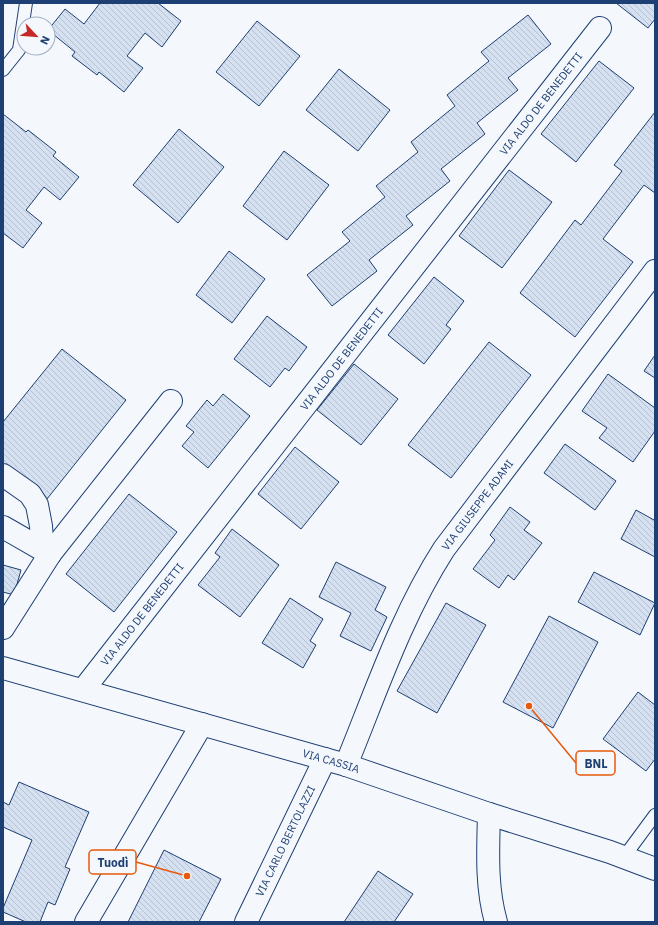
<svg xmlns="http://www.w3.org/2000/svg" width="658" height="925" font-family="'IBM Plex Sans',sans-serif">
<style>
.building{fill:url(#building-back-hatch);stroke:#1d3f73}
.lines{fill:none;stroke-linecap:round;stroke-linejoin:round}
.service-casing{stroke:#1d3f73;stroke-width:14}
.minor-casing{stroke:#1d3f73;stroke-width:24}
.primary-casing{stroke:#1d3f73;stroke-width:24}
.service{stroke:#f4f7fb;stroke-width:12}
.minor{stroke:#f4f7fb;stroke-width:22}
.primary{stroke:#f4f7fb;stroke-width:22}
.labels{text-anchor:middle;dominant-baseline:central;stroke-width:3;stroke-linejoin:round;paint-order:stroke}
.street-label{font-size:11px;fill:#1d3f73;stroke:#f4f7fb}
.leader{fill:none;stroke:#e8590c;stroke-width:1.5}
.callout-dot{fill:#e8590c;stroke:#f4f7fb;stroke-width:1.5}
.callout{fill:#f4f7fb;stroke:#e8590c;stroke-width:1.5}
.callout-label{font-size:12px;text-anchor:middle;font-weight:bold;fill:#1d3f73}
</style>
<defs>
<pattern id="building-back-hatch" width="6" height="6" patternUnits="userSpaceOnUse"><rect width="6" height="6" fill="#d5e0f0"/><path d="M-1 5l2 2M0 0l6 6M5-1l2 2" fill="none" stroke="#b6c1d1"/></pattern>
</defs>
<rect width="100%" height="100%" fill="#f4f7fb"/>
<g class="building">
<polygon points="100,3 158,3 181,21 162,47 145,33 127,56 143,68 124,92 99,72 97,75 72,56 75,52 48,30 65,9 84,24"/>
<polygon points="616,3 655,3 655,19 648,28"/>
<polygon points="528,15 551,44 508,78 518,90 477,123 485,134 441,169 450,181 406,216 413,225 369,260 377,271 332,306 307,275 350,241 342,232 385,197 376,186 418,152 411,142 455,106 447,95 489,61 481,52"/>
<polygon points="257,21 300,56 259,106 216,72"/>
<polygon points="599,61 634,88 576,162 541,134"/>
<polygon points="339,69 390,110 358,151 306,110"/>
<polygon points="655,112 655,193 644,185 603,239 633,262 575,337 520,293 575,220 581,225 622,171 614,165"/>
<polygon points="3,114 26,132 28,130 56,152 53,156 79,177 60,200 44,187 26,210 42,223 23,248 3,233"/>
<polygon points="179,129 224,167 178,223 133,185"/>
<polygon points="284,151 329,185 287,240 243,206"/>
<polygon points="509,170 552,202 502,268 459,236"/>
<polygon points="229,251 265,279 232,323 196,295"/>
<polygon points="434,277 464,301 446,325 451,329 424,364 388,335"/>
<polygon points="267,316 307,347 289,371 285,368 270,387 234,359"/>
<polygon points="489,342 531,375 451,478 408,445"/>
<polygon points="62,349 126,400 47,499 3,464 3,422"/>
<polygon points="655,355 655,378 644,371"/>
<polygon points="354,364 398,399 361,445 317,410"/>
<polygon points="608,374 655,408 655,431 633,462 599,438 607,428 582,411"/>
<polygon points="223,394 250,416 208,468 182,446 194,432 186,426 207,400 213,406"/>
<polygon points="565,444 616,481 595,510 544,473"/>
<polygon points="295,447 339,482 301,529 258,494"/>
<polygon points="129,494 177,532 114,612 66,574"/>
<polygon points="510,507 530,522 524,530 542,543 514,580 508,575 499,588 473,569 495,540 490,535"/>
<polygon points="636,510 654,520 655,517 655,557 621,539"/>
<polygon points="232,529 279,565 240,617 198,585 220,557 215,553"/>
<polygon points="336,562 386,587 375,610 387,617 371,651 340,636 351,613 319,597"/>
<polygon points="3,565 21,570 14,595 3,592"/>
<polygon points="594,572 655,603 640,635 578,602"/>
<polygon points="290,598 323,619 310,641 316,645 303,668 262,643"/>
<polygon points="446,603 486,625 437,713 397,691"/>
<polygon points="549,616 598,642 553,728 503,702"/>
<polygon points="638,692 655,705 655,759 646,771 603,739"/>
<polygon points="19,782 89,812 65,867 70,869 55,905 48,902 40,922 26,922 3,912 3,908 32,840 3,827 3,802 9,805"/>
<polygon points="164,850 221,879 199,922 128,922"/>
<polygon points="378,871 413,894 394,922 344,922"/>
</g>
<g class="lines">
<g class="service-casing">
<g id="service">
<polyline points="3,70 19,50 26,3"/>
<polyline points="624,857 655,815"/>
</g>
</g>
<g class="minor-casing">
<g id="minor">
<polyline points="3,475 30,494 37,505 41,526 42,540 50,554"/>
<polyline points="3,527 50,554"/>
<polyline points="3,628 50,554 171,401"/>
<path id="s1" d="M83,690L600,28"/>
<path id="s2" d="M346,765C376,692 401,616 444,549L655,271"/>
<path d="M489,814C488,851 486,887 496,922"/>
<polyline points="86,922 202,724"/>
<path id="s3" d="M246,922L325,759"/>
</g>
</g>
<g class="primary-casing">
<g id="primary">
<path id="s4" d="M3,668L346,765L489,814L610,852L655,869"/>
</g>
</g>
<use href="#service" class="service"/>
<use href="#minor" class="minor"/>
<use href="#primary" class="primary"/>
</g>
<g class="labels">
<g class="street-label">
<text stroke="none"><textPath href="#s1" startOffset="744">VIA ALDO DE BENEDETTI</textPath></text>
<text stroke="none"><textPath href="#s1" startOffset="420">VIA ALDO DE BENEDETTI</textPath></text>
<text stroke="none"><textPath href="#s2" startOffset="293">VIA GIUSEPPE ADAMI</textPath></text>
<text stroke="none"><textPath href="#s1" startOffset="96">VIA ALDO DE BENEDETTI</textPath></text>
<text stroke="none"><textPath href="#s4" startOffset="341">VIA CASSIA</textPath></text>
<text stroke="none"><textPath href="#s3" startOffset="90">VIA CARLO BERTOLAZZI</textPath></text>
</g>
</g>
<path class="leader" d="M529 706L576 763M187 876L136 862"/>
<g class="callout-dot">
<circle cx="529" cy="706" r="4"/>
<circle cx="187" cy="876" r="4"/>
</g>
<g class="callout">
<rect x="576" y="751" width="39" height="24" rx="4"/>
<rect x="89" y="850" width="47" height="24" rx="4"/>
</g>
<g class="callout-label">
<text x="596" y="768">BNL</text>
<text x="113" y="867">Tuodì</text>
</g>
<rect width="658" height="925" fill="none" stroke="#1d3f73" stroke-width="8"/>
<g transform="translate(36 36) rotate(116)"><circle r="19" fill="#f4f7fb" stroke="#9eadc5"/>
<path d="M0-3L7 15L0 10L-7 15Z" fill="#c62828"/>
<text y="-6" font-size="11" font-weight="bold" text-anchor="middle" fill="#1d3f73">N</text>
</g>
</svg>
